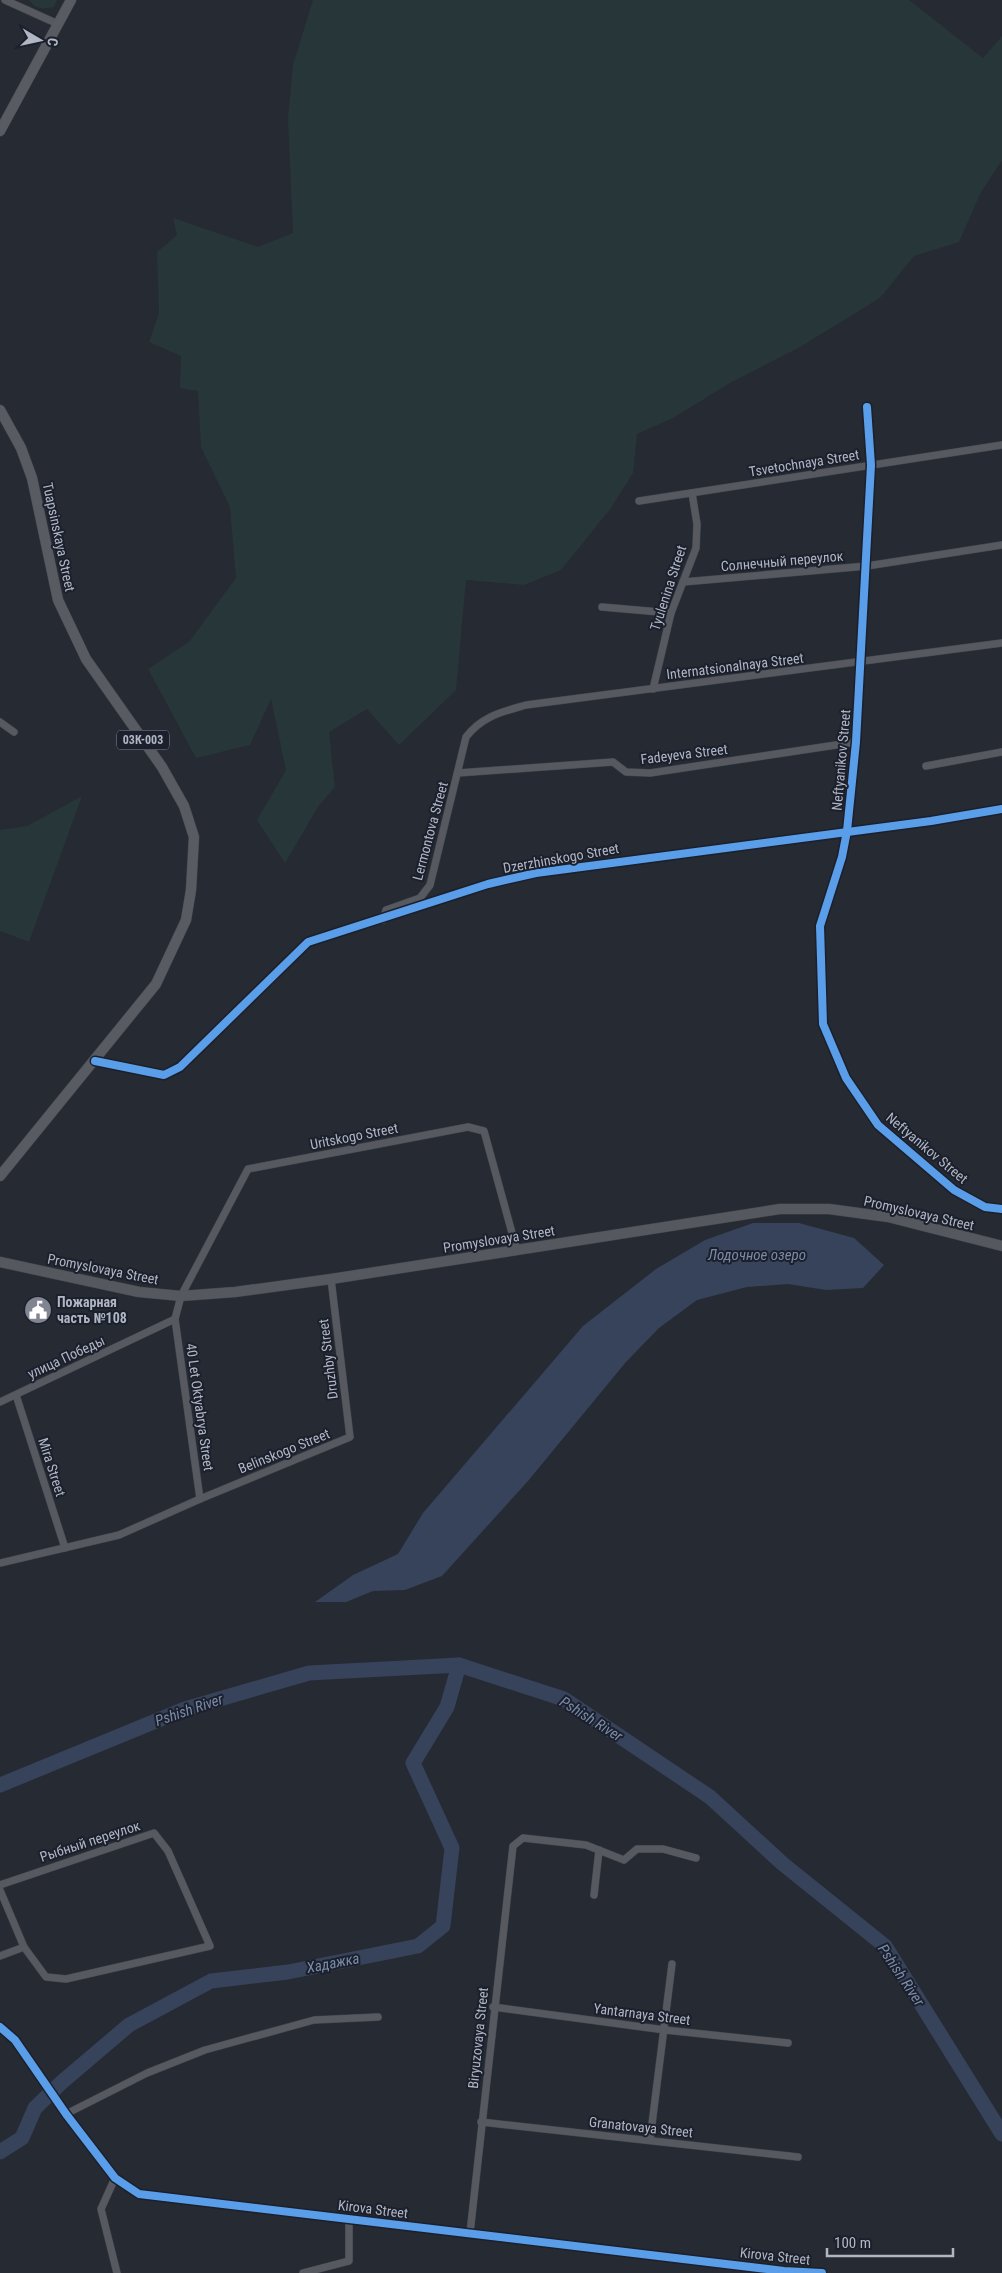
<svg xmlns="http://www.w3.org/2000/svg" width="1002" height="2273" font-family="'Roboto Condensed',sans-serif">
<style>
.green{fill:#273639}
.water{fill:#36435b}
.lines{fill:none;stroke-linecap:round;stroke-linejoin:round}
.river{stroke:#36435b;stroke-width:15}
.street-casing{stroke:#42454b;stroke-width:8}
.secondary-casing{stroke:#42454b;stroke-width:11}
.primary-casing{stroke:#44474f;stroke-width:11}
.street{stroke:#565960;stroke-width:7}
.secondary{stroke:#55585f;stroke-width:10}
.primary{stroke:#585b62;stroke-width:10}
.cycleway-casing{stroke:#1b202c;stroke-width:11}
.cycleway{stroke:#5a9eea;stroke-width:8}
.labels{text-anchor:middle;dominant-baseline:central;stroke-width:4;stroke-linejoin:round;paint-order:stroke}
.shield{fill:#1b202c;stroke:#838996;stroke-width:1}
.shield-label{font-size:12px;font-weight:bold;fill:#b0b6c4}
.street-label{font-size:14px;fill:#b0b6c4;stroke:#1b202c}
.poi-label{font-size:14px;font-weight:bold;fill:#b0b6c4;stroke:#1b202c;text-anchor:start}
.water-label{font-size:15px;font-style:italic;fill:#7a8baa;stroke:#1b202c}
</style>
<rect width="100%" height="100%" fill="#262a32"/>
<g class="green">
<path d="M29,0H57L54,7C43,9 36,10 29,0Z"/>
<polygon points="313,0 909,0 983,58 1002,36 1002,160 980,194 959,242 914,256 880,298 800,347 730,383 673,418 637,434 633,473 611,508 561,570 524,585 466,580 456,690 399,745 367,709 329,732 335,787 318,807 285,863 257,820 286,770 271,699 250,745 196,758 148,669 189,642 236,578 230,507 201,447 198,391 180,388 181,356 149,342 159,313 157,252 177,235 173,218 258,247 293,233 288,117 293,65"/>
<polygon points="82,796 29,942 0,931 0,830 27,826"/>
</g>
<polygon class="water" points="753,1223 799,1223 854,1238 884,1265 863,1288 826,1290 788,1284 747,1287 697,1300 659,1328 626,1362 528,1481 442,1576 405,1590 373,1591 346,1602 315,1602 353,1575 398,1554 423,1513 583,1326 656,1269 705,1240"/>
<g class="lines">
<g class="river">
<polyline points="0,1785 185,1709 309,1673 459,1665 564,1699 710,1797 783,1864 885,1946 1002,2134"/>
<polyline points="0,2152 22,2138 35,2108 62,2082 129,2025 211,1981 288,1972 418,1946 443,1926 452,1848 413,1763 447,1707 459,1665"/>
</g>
<g class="street-casing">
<g id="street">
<polyline points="5,0 58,24"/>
<polyline points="867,407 871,465 856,742 847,831 842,857 820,926 823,1024 846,1078 878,1125 954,1190 985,1207 1002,1209"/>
<polyline points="639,501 1002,445"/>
<polyline points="683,582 867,566 1002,545"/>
<polyline points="602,607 671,613"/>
<polyline points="653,689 671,613 696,548 697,524 692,493"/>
<polyline points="0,722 14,732"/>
<polyline points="926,766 1002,752"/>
<polyline points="458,773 613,762 626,772 650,773 856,742"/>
<path d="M383,920L386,910L420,898L430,885L466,737C482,716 502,712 526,705L1002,643"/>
<polyline points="95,1061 164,1075 180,1067 308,942 488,884 536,873 931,821 1002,809"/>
<polyline points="175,1319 200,1499"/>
<polyline points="16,1395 65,1548"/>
<polyline points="0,1402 175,1319 181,1296 248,1169 468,1127 484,1131 517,1251"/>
<polyline points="0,1563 119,1535 200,1499 350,1437 331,1279"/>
<polyline points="0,1885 154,1833 168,1851 210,1946 66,1979 46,1977 24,1947 0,1890"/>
<polyline points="594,1895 599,1850"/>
<polyline points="0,1956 24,1947"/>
<polyline points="493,2007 665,2030 788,2043"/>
<polyline points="0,2027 15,2040 66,2114 115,2178 139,2194 784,2271 822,2273"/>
<polyline points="66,2114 147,2073 205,2050 314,2020 378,2017"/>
<polyline points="481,2122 798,2157"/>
<polyline points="650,2140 672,1964"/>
<polyline points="115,2178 101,2209 117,2273"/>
<polyline points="470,2233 513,1846 523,1838 586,1845 624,1860 637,1849 663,1849 696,1858"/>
<polyline points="303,2273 349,2261 349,2219"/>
</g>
</g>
<g class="secondary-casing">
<polyline id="secondary" points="0,1262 139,1292 181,1296 235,1292 331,1279 780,1209 829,1209 888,1217 1002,1246"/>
</g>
<g class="primary-casing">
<g id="primary">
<polyline points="0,131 71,0"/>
<polyline points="0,410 21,448 32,478 58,600 86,659 162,767 184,806 194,837 191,890 186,920 156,984 0,1176"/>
</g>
</g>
<use href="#street" class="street"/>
<use href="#secondary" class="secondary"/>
<use href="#primary" class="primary"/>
<g class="cycleway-casing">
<g id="cycleway">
<polyline points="867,407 871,465 856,742 847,831 842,857 820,926 823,1024 846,1078 878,1125 954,1190 985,1207 1002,1209"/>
<polyline points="95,1061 164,1075 180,1067 308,942 488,884 536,873 931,821 1002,809"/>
<polyline points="0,2027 15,2040 66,2114 115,2178 139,2194 784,2271 822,2273"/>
</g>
</g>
<use href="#cycleway" class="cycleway"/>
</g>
<defs>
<g id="civic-disc" transform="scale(1.4375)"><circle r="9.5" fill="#808591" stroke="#1b202c"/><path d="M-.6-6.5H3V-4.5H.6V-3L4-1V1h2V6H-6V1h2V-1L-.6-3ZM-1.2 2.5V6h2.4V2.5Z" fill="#fff"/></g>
</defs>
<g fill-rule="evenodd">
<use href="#civic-disc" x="38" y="1310"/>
</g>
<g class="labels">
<rect class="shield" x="117" y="730.5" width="52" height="19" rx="4"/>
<g class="shield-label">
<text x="143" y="740">03К-003</text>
</g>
<g class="street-label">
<text transform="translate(804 463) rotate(-9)">Tsvetochnaya Street</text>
<text transform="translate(59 537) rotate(78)">Tuapsinskaya Street</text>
<text transform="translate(782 561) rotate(-5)">Солнечный переулок</text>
<text transform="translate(668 588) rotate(-72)">Tyulenina Street</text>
<text transform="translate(735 666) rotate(-7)">Internatsionalnaya Street</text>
<text transform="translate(684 754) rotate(-7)">Fadeyeva Street</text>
<text transform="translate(841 760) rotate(-85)">Neftyanikov Street</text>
<text transform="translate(430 831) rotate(-75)">Lermontova Street</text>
<text transform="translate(561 858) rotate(-10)">Dzerzhinskogo Street</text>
<text transform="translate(354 1136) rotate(-11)">Uritskogo Street</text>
<text transform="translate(927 1148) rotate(40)">Neftyanikov Street</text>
<text transform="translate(919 1213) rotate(13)">Promyslovaya Street</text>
<text transform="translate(499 1239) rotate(-9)">Promyslovaya Street</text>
<text transform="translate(103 1269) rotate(11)">Promyslovaya Street</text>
<text transform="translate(66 1357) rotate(-25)">улица Победы</text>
<text transform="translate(328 1359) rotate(-97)">Druzhby Street</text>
<text transform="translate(200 1407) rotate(82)">40 Let Oktyabrya Street</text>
<text transform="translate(284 1451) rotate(-22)">Belinskogo Street</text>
<text transform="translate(52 1467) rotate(72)">Mira Street</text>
<text transform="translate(90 1841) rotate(-18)">Рыбный переулок</text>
<text transform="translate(642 2014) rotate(7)">Yantarnaya Street</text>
<text transform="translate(478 2038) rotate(-84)">Biryuzovaya Street</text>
<text transform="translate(641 2127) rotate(6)">Granatovaya Street</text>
<text transform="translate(373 2209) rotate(7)">Kirova Street</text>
<text transform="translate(775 2256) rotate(6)">Kirova Street</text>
</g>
<g class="poi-label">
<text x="57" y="1302">Пожарная<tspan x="57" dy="16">часть №108</tspan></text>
</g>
<g class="water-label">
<text x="757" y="1255">Лодочное озеро</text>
<text transform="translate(189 1710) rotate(-19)">Pshish River</text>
<text transform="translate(591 1719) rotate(32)">Pshish River</text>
<text transform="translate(333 1963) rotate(-11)">Хадажка</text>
<text transform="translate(901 1975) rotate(56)">Pshish River</text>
</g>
</g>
<g transform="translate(40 40) rotate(99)" stroke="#1b202c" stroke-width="4" paint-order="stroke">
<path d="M0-4L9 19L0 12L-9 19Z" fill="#b0b6c4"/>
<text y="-8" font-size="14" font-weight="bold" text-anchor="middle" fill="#b0b6c4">С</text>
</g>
<path d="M827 2248v8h126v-8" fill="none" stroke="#b0b6c4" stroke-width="2.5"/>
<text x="834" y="2248" font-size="15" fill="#b0b6c4" stroke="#1b202c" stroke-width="4" paint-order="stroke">100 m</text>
</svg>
